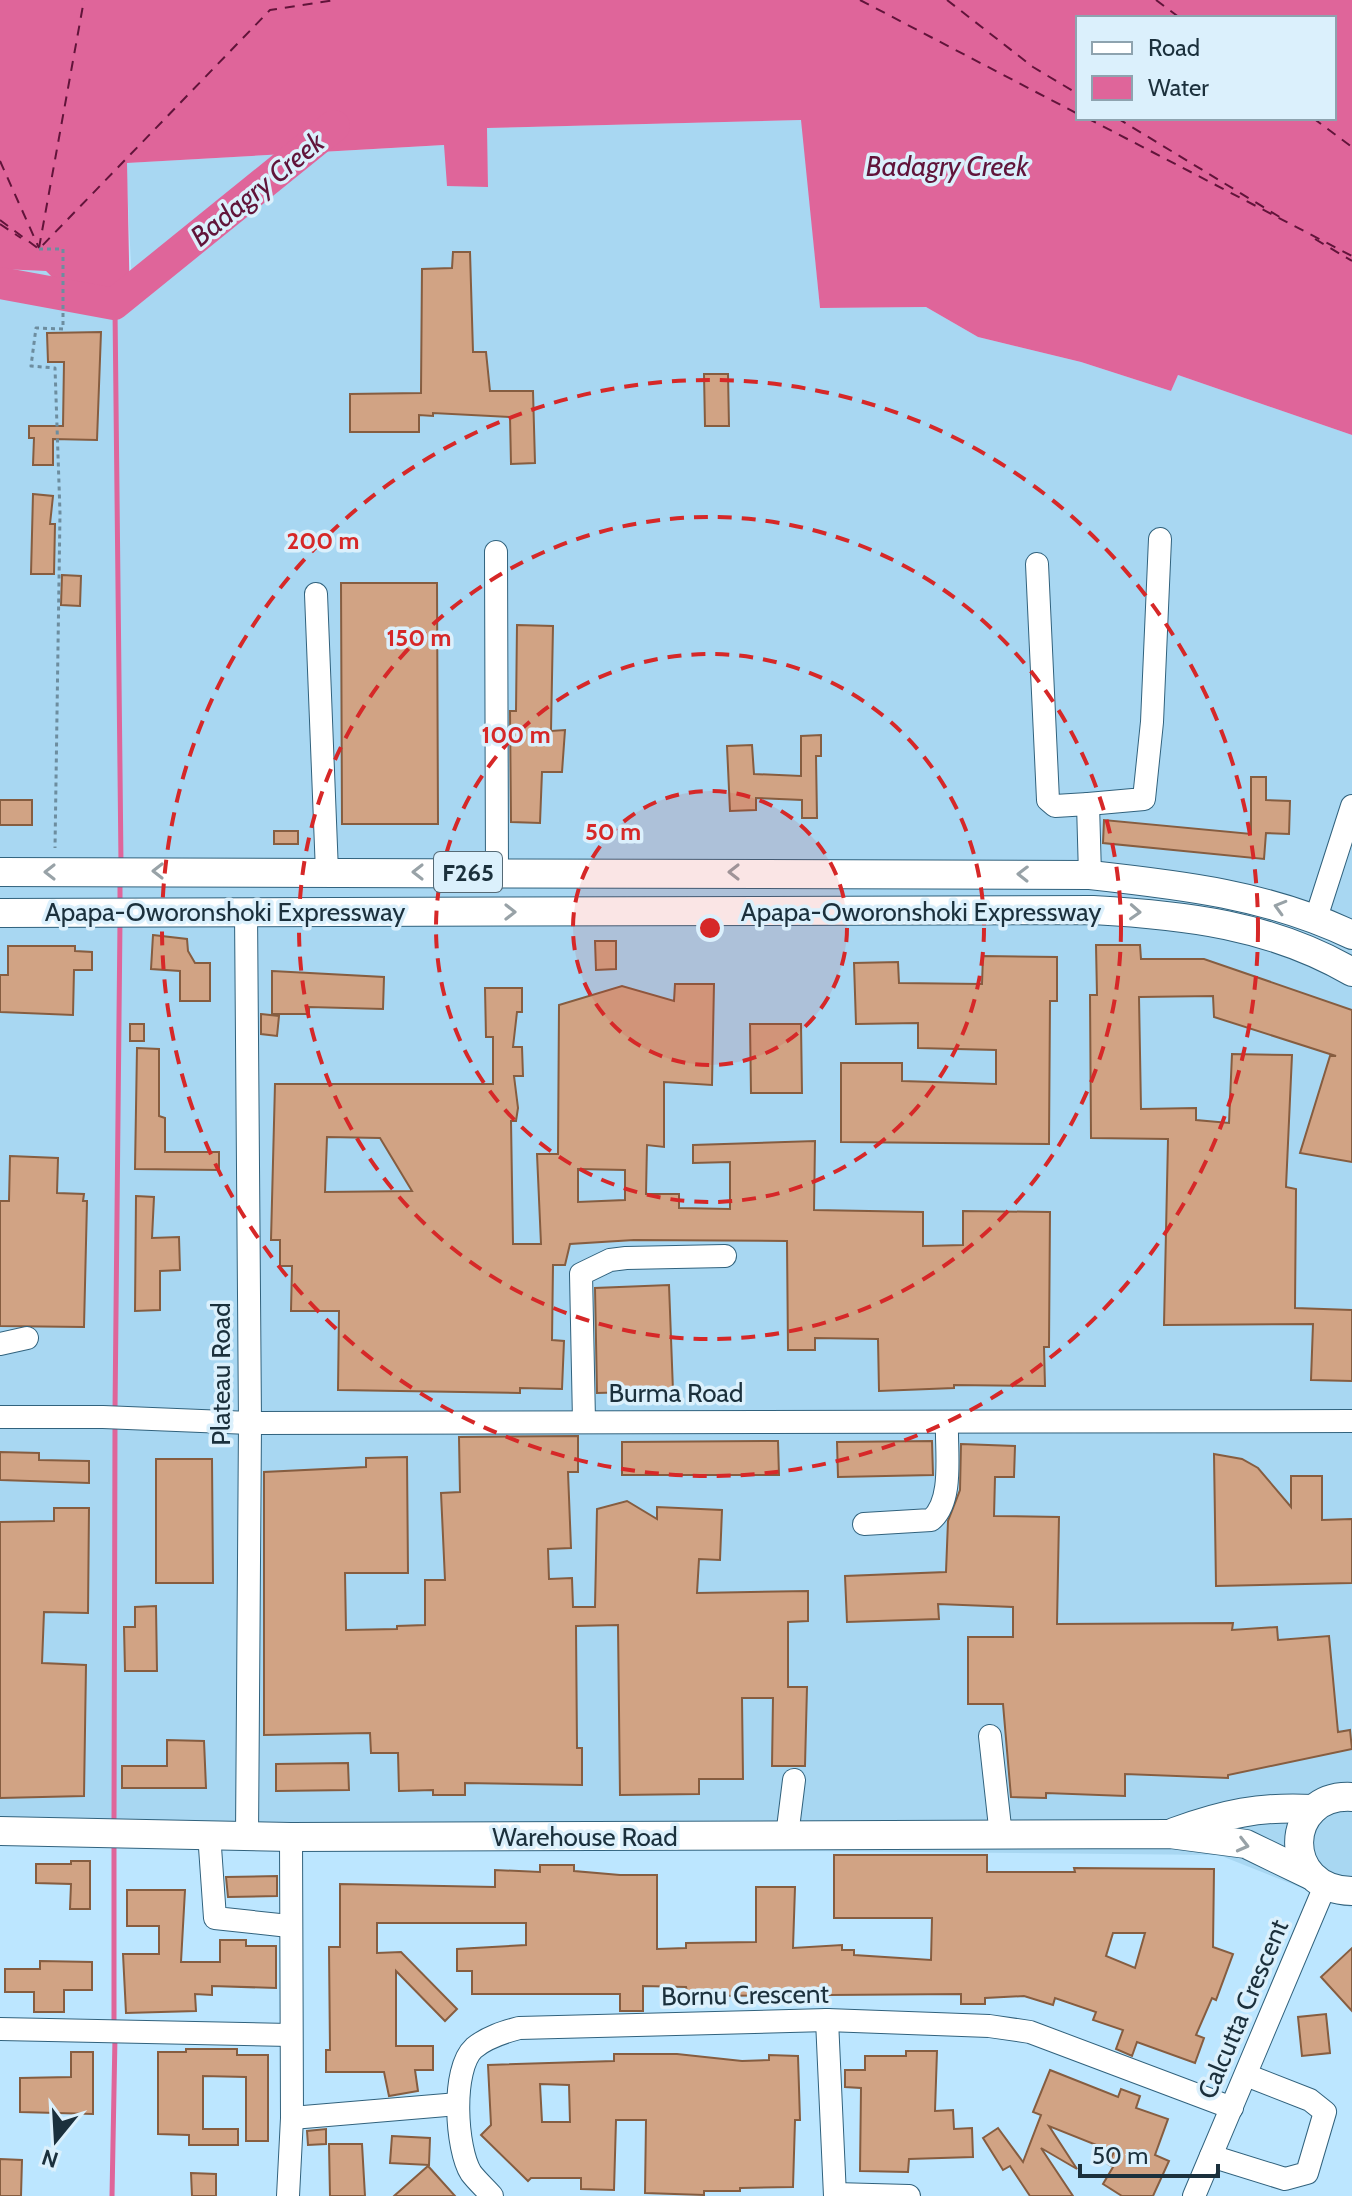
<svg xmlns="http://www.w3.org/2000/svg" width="1352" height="2196" font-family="Cabin,sans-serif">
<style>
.built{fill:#a8d7f2}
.water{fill:#df659a;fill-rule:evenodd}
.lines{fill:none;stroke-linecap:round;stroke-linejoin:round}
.stream{stroke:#df659a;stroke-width:5}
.river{stroke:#df659a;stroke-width:32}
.ferry{stroke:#61143a;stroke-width:2;stroke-dasharray:10 8;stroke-linecap:butt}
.building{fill:#d1a384;stroke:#865d40;stroke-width:2;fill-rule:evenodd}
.minor-casing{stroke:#31627d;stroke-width:24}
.major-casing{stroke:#31627d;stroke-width:30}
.path{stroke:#6d8d9f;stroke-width:3;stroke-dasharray:4 4;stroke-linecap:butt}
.minor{stroke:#fff;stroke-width:22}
.major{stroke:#fff;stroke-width:28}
.oneway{stroke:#98a2a7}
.ring{fill:none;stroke:#d62828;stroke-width:4;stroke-dasharray:14 10}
.labels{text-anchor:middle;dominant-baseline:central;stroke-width:7;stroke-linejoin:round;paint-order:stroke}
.shield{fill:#dbf0fc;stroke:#556a76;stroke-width:2}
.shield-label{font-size:24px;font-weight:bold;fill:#1b303c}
.street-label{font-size:26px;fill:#1b303c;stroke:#dbf0fc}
.water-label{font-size:28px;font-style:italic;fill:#61143a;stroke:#dbf0fc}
.centre{fill:#d62828;stroke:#dbf0fc;stroke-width:4}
.ring-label{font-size:24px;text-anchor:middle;font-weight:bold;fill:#d62828;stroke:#dbf0fc;stroke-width:7;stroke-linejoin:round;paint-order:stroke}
</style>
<rect width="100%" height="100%" fill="#bce6ff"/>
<polygon class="built" points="802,120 820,308 926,307 978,337 1081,362 1171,391 1178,375 1352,435 1352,1908 1219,1855 0,1843 0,269 46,271 85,309 132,285 126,163 445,145 488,187 486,128"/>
<path class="water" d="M0,0H1352V435L1178,375L1171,391L1081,362L978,337L926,307L820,308L801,120L487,128L488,187L447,186L444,145L127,163L130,307C90,323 72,297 46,271L0,269ZM1078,18H1334V118H1078Z"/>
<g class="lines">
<g class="stream">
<polyline points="115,309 121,863"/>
<polyline points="120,903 120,881"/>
<polyline points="115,1411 120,921"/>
<polyline points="114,1823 115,1425"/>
<polyline points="114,1841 114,2027"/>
<polyline points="112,2196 115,2037"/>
</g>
<polyline class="river" points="0,283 114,304 334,126"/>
<g class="ferry">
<polyline points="860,0 1078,114"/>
<polyline points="947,0 1033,67 1078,94"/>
<polyline points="1156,0 1180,18"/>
<polyline points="1087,118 1352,256"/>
<polyline points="1117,118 1283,219"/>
<polyline points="1313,118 1352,147"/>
<polyline points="0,161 39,248"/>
<polyline points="0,220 39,249 270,10 335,0"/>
<polyline points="0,224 21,238"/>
<polyline points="1315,239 1352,261"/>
<polyline points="39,248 84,0"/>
</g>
</g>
<g class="building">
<polygon points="453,252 470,252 473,352 486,352 490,391 533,391 535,463 511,464 510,417 433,413 433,416 419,415 419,432 350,432 350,394 421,393 422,269 452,268"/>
<polygon points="101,332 97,440 53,439 53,465 33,465 34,438 29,438 29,426 63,426 64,362 48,362 47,333"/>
<polygon points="704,374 728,374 729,426 705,426"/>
<polygon points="33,494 53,496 50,524 55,524 54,574 31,574"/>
<polygon points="62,575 81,576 80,606 61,605"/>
<polygon points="341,583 437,583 438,824 342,824"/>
<polygon points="517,625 553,626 551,731 565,730 562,772 542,772 540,823 511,822 510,711 516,711"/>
<polygon points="821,735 821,756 816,756 817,818 802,818 802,800 756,798 756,810 730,811 727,746 752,745 754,774 801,776 801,736"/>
<polygon points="1251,777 1266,777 1266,800 1290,801 1289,834 1266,833 1264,859 1103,843 1104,820 1251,834"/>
<rect x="0" y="800" width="32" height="25"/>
<rect x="274" y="831" width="24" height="13"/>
<polygon points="153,935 187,939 188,951 195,963 210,963 210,1001 180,1001 180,971 151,969"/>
<polygon points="595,941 616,941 616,969 596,970"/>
<polygon points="1096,945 1140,945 1141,959 1204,959 1352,1010 1352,1162 1300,1153 1330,1056 1336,1056 1214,1017 1213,996 1139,997 1141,1109 1196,1108 1196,1120 1229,1123 1232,1054 1292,1055 1286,1187 1296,1189 1295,1308 1352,1310 1352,1381 1311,1380 1313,1324 1164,1325 1168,1139 1091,1138 1090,995 1097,995"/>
<polygon points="8,946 75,946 75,951 92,952 92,970 74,970 73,1015 0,1012 0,975 8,975"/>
<polygon points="983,956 1057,957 1057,1001 1050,1001 1049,1144 841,1142 841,1063 902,1063 902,1081 996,1084 996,1050 918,1048 918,1023 856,1024 854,963 898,962 899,983 982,984"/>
<polygon points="272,971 384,977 383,1009 309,1007 309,1014 272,1014"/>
<path d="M675,984H714L712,1085L664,1082V1147L647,1145L646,1194H679V1208L730,1209V1162L693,1163V1145L815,1141L814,1210L923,1212V1246L963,1245V1211L1050,1212L1049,1347H1044L1045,1386L954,1385V1388L879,1391L878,1339L815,1338V1350H788L787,1241L634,1240L570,1244L565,1265H553L552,1340L564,1341L562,1389L520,1388V1393L338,1390L339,1311H291L292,1266H280V1240H271L275,1084H493V1037H486L485,988H522V1012H517L513,1047H522L523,1076H514L518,1108L516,1121H511L513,1244H541L537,1154H558L559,1005L622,986L674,1001ZM327,1137L380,1138L412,1191L325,1192ZM578,1169L625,1170V1200L578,1202Z"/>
<polygon points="261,1014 279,1016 277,1036 261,1034"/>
<rect x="130" y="1024" width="14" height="17"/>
<polygon points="750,1024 801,1024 802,1093 751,1093"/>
<polygon points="137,1048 159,1049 159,1116 165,1118 165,1152 219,1152 219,1170 135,1169"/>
<polygon points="10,1156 58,1158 57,1193 84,1194 83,1201 87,1201 84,1327 0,1326 0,1201 9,1201"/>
<polygon points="136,1196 154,1197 152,1238 179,1237 180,1270 160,1271 160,1310 135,1311"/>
<polygon points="669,1285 673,1391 597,1393 595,1288"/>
<polygon points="578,1436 578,1472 568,1472 571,1548 548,1549 549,1579 572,1578 573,1607 595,1607 597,1509 627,1501 657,1519 657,1507 722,1510 720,1560 699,1559 697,1593 808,1591 808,1621 788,1622 788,1687 807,1687 805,1766 772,1766 773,1698 742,1698 743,1779 699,1779 699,1794 620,1795 618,1625 576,1626 577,1748 582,1748 582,1785 465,1783 465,1795 433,1795 433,1790 399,1791 398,1753 371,1753 370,1733 264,1735 264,1472 366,1467 366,1458 407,1457 408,1573 345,1573 346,1630 397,1629 397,1626 425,1625 425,1580 445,1580 441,1493 460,1492 459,1437"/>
<polygon points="778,1441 779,1475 622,1475 622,1442"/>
<polygon points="932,1441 933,1475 838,1477 837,1442"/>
<polygon points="961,1444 1015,1446 1014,1477 995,1477 994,1516 1059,1517 1057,1624 1233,1623 1232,1630 1277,1627 1278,1640 1329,1636 1338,1732 1350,1730 1352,1749 1228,1775 1228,1778 1125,1774 1125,1796 1046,1793 1046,1798 1011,1797 1003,1704 968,1704 968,1637 1013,1637 1013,1607 938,1604 939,1619 847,1622 845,1576 946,1572 948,1521 960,1490"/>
<polygon points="0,1452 39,1453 39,1460 89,1461 89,1483 0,1480"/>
<polygon points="1214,1454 1242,1459 1258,1468 1291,1507 1291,1476 1322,1476 1322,1520 1352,1519 1352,1583 1216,1586"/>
<polygon points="156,1459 212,1459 213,1583 156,1583"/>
<polygon points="54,1508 89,1508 88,1613 44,1612 42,1663 86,1665 84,1796 0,1798 0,1522 54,1521"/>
<polygon points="156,1606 157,1671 125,1671 124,1627 135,1627 135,1607"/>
<polygon points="167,1740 204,1741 206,1788 122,1788 122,1766 167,1766"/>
<polygon points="348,1763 349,1790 276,1791 276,1764"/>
<path d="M834,1855H987V1872H1075L1074,1868L1214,1869L1213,1947L1233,1954L1216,2000L1212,1998L1196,2035L1204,2038L1195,2063L1137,2042L1132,2056L1116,2049L1123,2030L1093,2020L1096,2012L1055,1998L1053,2005L1024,1996L985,1998V2004H961V1994L698,1996V1991H687L686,1987L643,1986V2011H620V1994H472V1971H457V1949L526,1945V1923H377V1953L401,1952L457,2009L445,2021L396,1971V2046H433V2070H415L418,2091L389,2096L384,2072H326V2050H330L329,1947H340V1884L495,1887V1870L540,1872V1865H574V1871L620,1875H657V1949L686,1948V1943L756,1942V1887H795L793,1948L842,1945V1950H854V1955L931,1960L932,1918H834ZM1113,1933H1145L1135,1968L1106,1956Z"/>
<polygon points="71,1861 90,1861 90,1909 70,1909 71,1884 36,1883 36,1864 71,1864"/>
<polygon points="277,1876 277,1896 228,1897 226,1877"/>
<polygon points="127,1890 185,1890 181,1962 220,1962 220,1940 246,1940 246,1946 276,1946 276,1988 212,1986 212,1995 195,1994 196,2011 126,2013 123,1954 159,1954 159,1926 127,1926"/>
<polygon points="1352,1948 1352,2011 1321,1977"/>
<polygon points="40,1961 92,1962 92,1990 64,1990 64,2012 34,2012 34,1992 5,1992 5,1969 40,1969"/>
<polygon points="1326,2014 1330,2053 1302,2056 1298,2017"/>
<polygon points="186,2049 237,2049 237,2055 268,2055 268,2141 246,2141 246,2077 203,2076 203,2129 238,2129 238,2145 189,2145 189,2135 158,2134 158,2052 186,2052"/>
<polygon points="906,2051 937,2051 935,2111 953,2110 954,2129 972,2128 973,2157 909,2159 908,2172 860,2171 861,2088 845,2087 845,2070 865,2070 865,2056 906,2056"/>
<polygon points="71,2052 93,2052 93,2114 20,2112 20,2078 71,2077"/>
<path d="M614,2054H677L742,2061L769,2060V2055L798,2056L800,2120H795L793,2187L740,2188V2191H704V2195L645,2193L646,2120H616L614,2190L581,2189V2178H531L528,2181L481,2135L491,2125L488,2065L614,2061ZM540,2084L569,2085L570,2122H542Z"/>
<polygon points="1050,2070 1118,2097 1121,2089 1140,2096 1136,2108 1168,2119 1155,2155 1169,2161 1153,2196 1122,2196 1103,2184 1113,2167 1108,2164 1114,2152 1049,2126 1077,2169 1041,2148 1073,2196 1030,2196 1010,2166 1003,2170 983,2138 998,2128 1023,2162 1041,2115 1033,2112"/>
<polygon points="326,2129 326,2144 308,2145 307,2131"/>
<polygon points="392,2136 430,2138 429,2165 390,2163"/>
<polygon points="329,2144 362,2144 365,2196 330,2196"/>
<polygon points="0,2159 22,2160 21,2196 0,2196"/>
<polygon points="428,2166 455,2196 394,2196"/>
<polygon points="191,2173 216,2174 216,2196 192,2196"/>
</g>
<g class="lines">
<g class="minor-casing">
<g id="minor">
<polyline points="496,552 497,872"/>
<polyline points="1037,564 1048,800 1055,806 1088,804 1090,875"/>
<polyline points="316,594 327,872"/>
<polyline points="1088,804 1144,799 1152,722 1160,539"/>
<polyline points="246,911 250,1423 247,1836"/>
<polyline points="1316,918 1352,806"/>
<polyline points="0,1344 27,1338"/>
<polyline points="0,1417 103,1417 250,1423 1352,1421"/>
<polyline points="584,1421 581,1274 610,1260 626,1258 725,1256"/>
<path d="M864,1524L931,1520C954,1501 946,1452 947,1424"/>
<polyline points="990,1736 1001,1836"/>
<polyline points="209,1833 215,1918 289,1926"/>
<polyline points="787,1836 794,1780"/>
<polyline points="827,2020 835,2196"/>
<polyline points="0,2029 290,2035"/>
<polyline points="292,2118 458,2104"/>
<polyline points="1211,2156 1285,2179 1307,2173 1325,2112 1310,2100 1246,2075"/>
<polyline points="835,2194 909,2196"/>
<polyline points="288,2196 292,2118 291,1837"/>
<path d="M492,2196C486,2189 477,2181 471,2173C456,2149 451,2069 474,2048C487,2037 504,2032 519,2028L827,2020L989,2026L1030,2032L1232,2108"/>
<polyline points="1194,2196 1325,1886"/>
</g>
</g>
<g class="major-casing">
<g id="major">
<path d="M0,872L1090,875C1181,885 1269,895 1352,935"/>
<path d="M0,913L1093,910C1185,915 1271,925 1352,972"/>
<path d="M1352,1797C1283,1793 1280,1890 1352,1891"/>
<polyline points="0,1831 291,1837 1170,1834 1246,1844 1310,1875"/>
<path d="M1174,1832C1224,1814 1260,1806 1313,1809"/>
</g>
</g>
<polyline class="path" points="39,249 63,249 63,329 36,328 31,366 55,368 60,513 55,848"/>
<use href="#minor" class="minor"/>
<use href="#major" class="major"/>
</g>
<defs><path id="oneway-chevron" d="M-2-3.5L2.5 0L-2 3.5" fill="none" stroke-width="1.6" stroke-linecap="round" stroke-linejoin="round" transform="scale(2)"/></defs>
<g class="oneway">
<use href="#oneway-chevron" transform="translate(158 871) rotate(-180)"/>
<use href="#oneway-chevron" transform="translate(50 872) rotate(180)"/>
<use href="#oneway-chevron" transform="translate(418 872) rotate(180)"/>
<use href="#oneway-chevron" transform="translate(734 872) rotate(-180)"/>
<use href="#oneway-chevron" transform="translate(1023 874) rotate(-179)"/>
<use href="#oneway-chevron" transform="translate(1280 907) rotate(-164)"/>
<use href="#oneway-chevron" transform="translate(510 912)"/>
<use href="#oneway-chevron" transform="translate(1135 912) rotate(3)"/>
<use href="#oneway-chevron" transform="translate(1243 1845) rotate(14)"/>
</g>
<circle cx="710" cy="928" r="137" fill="#d62828" fill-opacity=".12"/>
<g class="ring">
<circle cx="710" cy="928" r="137"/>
<circle cx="710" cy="928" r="274"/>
<circle cx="710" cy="928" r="411"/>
<circle cx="710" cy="928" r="548"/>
</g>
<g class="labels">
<rect class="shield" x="434" y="852" width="68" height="40" rx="6"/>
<g class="shield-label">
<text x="468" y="872">F265</text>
</g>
<g class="street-label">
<text x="225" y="912">Apapa-Oworonshoki Expressway</text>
<text x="921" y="912">Apapa-Oworonshoki Expressway</text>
<text transform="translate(221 1374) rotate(-90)">Plateau Road</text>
<text x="676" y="1393">Burma Road</text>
<text x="585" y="1837">Warehouse Road</text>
<text transform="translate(745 1995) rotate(-1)">Bornu Crescent</text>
<text transform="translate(1243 2009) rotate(-67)">Calcutta Crescent</text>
</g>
<g class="water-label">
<text x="947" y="166">Badagry Creek</text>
<text transform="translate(257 189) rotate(-39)">Badagry Creek</text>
</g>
</g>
<circle cx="710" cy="928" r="12" class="centre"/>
<g class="ring-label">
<text x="323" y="549">200 m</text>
<text x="419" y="646">150 m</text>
<text x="516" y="743">100 m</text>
<text x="613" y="840">50 m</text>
</g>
<rect x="1076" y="16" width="260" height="104" fill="#dbf0fc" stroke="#8ea3af" stroke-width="2"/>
<rect x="1092" y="42" width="40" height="12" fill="#ffffff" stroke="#8ea3af" stroke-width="2"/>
<text x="1148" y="56" font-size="24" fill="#1b303c">Road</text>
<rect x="1092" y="76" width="40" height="24" fill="#df659a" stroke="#8ea3af" stroke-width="2"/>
<text x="1148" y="96" font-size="24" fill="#1b303c">Water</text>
<g transform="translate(56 2140) rotate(198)" stroke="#dbf0fc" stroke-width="6" paint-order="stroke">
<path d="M0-6L14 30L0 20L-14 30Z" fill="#1b303c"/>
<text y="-12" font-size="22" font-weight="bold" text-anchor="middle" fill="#1b303c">N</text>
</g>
<path d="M1080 2164v12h138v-12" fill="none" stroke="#1b303c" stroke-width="4"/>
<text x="1092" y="2164" font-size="24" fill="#1b303c" stroke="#dbf0fc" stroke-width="6" paint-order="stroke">50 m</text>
</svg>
